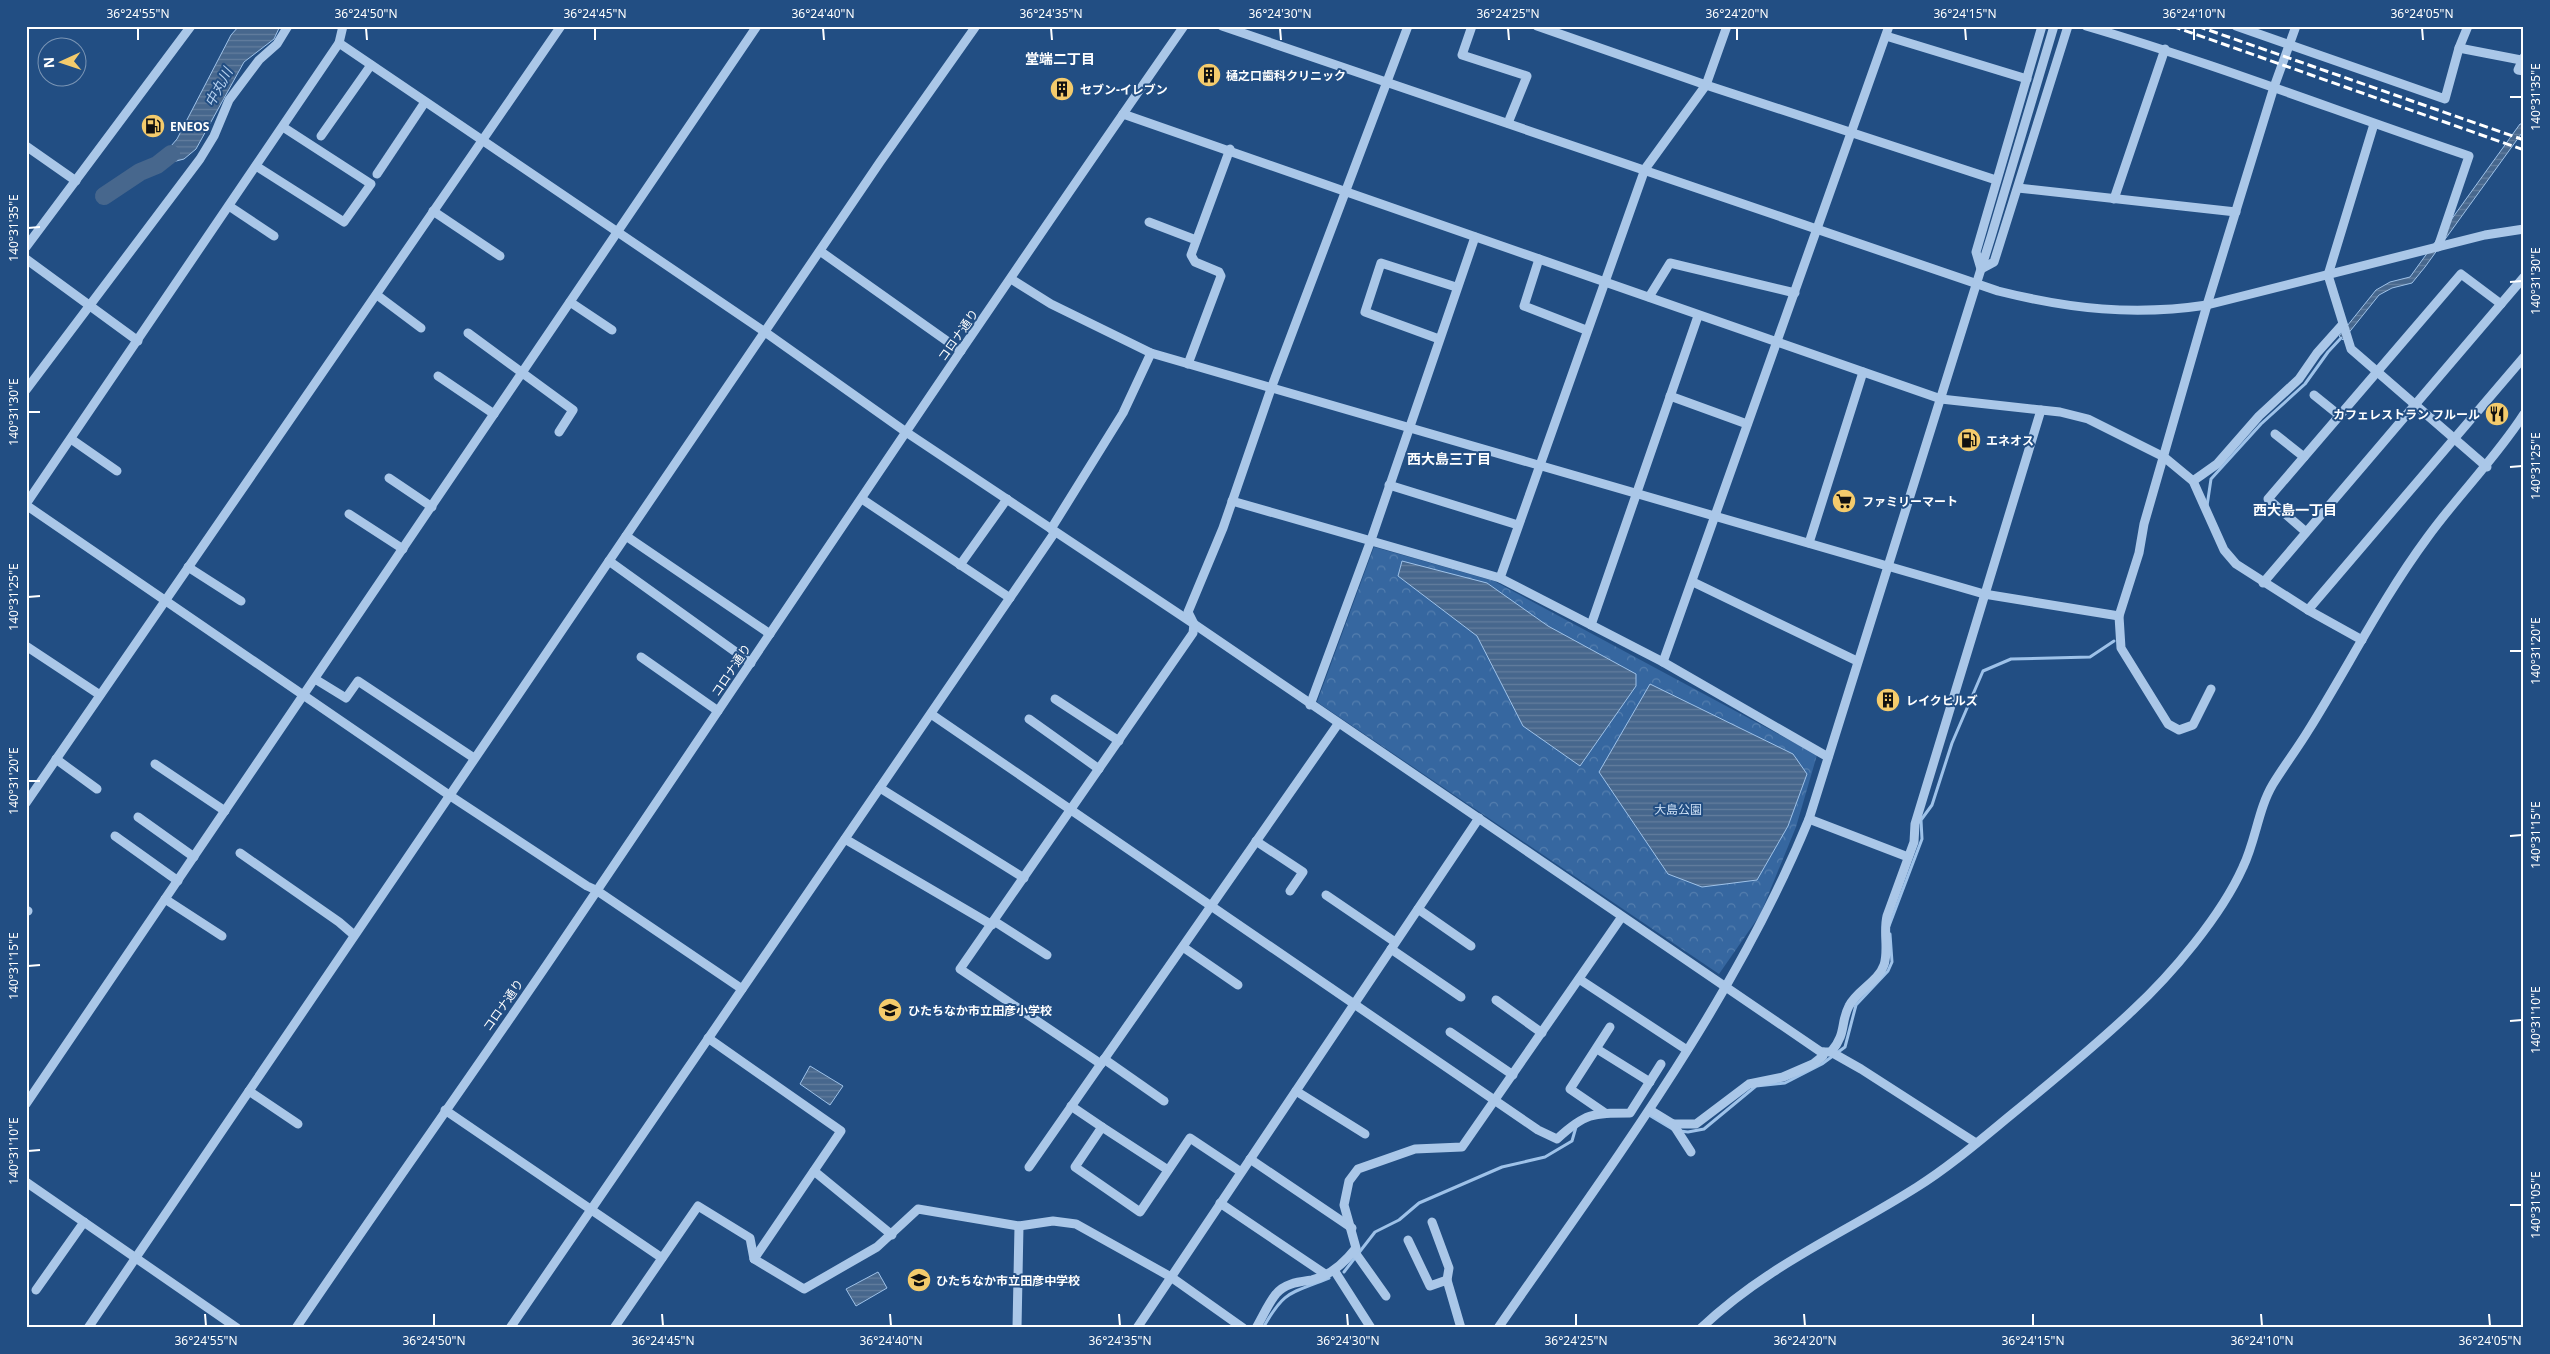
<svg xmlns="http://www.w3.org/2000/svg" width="2550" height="1354" font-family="'Noto Sans','Noto Sans JP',sans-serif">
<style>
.forest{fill:url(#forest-crowns)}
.water{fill:url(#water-rules);stroke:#9ec2e9}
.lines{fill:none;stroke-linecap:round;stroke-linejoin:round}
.stream{stroke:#9ec2e9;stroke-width:3}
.river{stroke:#47678d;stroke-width:18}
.minor{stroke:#aac7e8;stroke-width:9}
.rail{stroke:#fff;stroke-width:3;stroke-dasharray:9 4;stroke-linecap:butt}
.ticks{fill:none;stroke:#fff;stroke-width:2}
.labels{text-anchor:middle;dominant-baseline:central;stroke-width:4;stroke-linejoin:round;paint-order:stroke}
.poi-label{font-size:12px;font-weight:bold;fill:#fff;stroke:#224e83;text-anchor:start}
.street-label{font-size:12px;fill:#fff;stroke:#224e83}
.park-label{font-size:12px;fill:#cee1f6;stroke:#224e83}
.neighbourhood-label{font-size:14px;font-weight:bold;fill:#fff;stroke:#224e83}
.water-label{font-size:14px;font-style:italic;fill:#b6d1f0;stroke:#224e83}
.neatline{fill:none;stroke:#fff;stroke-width:2}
.ticks-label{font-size:12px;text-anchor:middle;fill:#fff}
</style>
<defs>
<pattern id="forest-crowns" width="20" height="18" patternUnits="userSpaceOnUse" patternTransform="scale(1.25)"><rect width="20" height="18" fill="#3667a0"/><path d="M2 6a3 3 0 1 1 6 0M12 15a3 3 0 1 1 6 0" fill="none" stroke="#547eae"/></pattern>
<pattern id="water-rules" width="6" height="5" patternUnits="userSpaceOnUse" patternTransform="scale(1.25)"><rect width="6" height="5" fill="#47678d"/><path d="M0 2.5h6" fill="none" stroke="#637e9e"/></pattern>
</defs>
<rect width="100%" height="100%" fill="#224e83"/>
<polygon class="forest" points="1374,547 1494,581 1817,755 1796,827 1760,915 1719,974 1317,702"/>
<g class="water">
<polygon points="239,26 280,26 274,39 244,62 196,149 184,159 153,167 177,139 231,35"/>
<polygon points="2520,124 2524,124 2524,130 2425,267 2412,283 2392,288 2379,295 2343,340 2339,336 2376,290 2390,282 2410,277"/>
<polygon points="1402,561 1487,583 1548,626 1636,674 1636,686 1580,766 1523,726 1477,636 1398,576"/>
<polygon points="1650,684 1793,754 1807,774 1788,826 1757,880 1702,887 1668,874 1599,772"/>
<polygon points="810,1066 843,1086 830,1105 800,1084"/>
<polygon points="878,1272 887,1288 856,1306 846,1289"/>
</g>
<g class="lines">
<g class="stream">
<polyline points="2207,506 2211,479 2261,424 2305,384 2328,352 2341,338"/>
<polyline points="1889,926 1922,839 1921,820 1932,805 1952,743 1983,671 2011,659 2090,657 2114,641"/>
<polyline points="1649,1115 1674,1130"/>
<polyline points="1680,1131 1688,1132 1704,1129 1756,1086 1785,1083 1822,1064 1845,1047 1856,1005 1888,971 1892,962 1890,934"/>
<polyline points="1344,1272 1375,1232 1399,1220 1419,1203 1502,1167 1545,1157 1572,1141 1576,1127"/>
<path d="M1263,1328C1285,1289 1290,1294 1329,1278"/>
</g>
<polyline class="river" points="104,196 140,172 157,165 171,154"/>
<g class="minor">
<path d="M1222,26L1998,291C2070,309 2134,316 2207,305L2485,235L2524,229"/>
<polyline points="1472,26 1462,55 1527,76 1508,123"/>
<polyline points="1537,26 1706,85 1996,180"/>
<polyline points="2042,26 1976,252 1981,269 1994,262 2068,26"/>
<path d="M2086,26C2216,64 2341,113 2469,156L2438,247"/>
<polyline points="2236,26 2445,99 2459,48 2468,26"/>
<polyline points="1886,36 2027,79"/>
<polyline points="339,43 765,332 906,432 1194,624 1821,1052 1831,1052 1861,1069 1976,1143"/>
<polyline points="2459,48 2521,60"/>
<polyline points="2524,57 2518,70 2524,71"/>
<polyline points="1123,114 1941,399 2060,412 2088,419 2164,457 2193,481 2224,550 2236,564 2308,610 2362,640"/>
<polyline points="2374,124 2328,275 2351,349 2487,467"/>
<polyline points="321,136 371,65"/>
<polyline points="26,146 76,181"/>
<polyline points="256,166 344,222 371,184 283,127"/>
<polyline points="377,174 425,102"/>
<polyline points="2018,188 2236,212"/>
<polyline points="2114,199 2165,49"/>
<polyline points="229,206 274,236"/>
<polyline points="433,211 500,256"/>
<polyline points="1149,222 1196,240"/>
<polyline points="26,247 191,26"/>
<polyline points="820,251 961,351"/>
<polyline points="26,259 138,341"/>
<polyline points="1539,259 1524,306 1586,330"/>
<polyline points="1011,279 1051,304 1151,353 1984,594 2119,616"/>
<polyline points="377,295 421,328"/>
<polyline points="1649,297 1670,263 1795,293"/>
<polyline points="570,302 612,330"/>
<polyline points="468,333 573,410 559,432"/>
<polyline points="1439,339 1365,312 1381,263 1456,287"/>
<polyline points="1188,364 1221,276 1219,272 1195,262 1191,255 1230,149"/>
<polyline points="438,376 494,414"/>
<polyline points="26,390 200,159 214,136 229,100 259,60 277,44 288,26"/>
<polyline points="2314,395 2340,416"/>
<polyline points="1670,396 1747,424"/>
<polyline points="2275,434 2304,457"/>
<polyline points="71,439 117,471"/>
<polyline points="389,478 432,507"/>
<polyline points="2193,481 2217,464 2259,416 2299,379 2317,353 2342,325"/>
<polyline points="1389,485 1518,525"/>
<polyline points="862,499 1010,598"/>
<polyline points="1232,501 1500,578 1663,662 1828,757"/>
<polyline points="26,504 339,43 343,26"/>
<polyline points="26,505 449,795 587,886 596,890 742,989"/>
<polyline points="349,514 403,549"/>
<polyline points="1051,529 1123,413 1151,353"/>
<polyline points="2306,532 2268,499 2461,274 2501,304"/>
<polyline points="626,536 770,634"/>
<polyline points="1809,543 1863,372"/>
<polyline points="609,561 751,663"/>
<polyline points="960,565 1007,499"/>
<polyline points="188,567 241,601"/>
<polyline points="1500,578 1645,169 1706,85 1727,26"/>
<polyline points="1693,582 1857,661"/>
<polyline points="2263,583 2524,277"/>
<polyline points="2308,610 2524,357"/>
<polyline points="1591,625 1698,316"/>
<polyline points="26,646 100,695"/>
<polyline points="641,657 718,711"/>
<polyline points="1663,662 1889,26"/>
<polyline points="315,679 346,698 358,681 474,758"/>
<polyline points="2211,689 2193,725 2179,730 2168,724 2121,648 2119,616 2139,553 2144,524 2207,305 2274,87 2296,26"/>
<polyline points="1055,699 1119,741"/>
<polyline points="1310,705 1371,540 1475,237"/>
<path d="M931,714L1538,1130L1557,1139C1585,1113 1592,1113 1630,1113L1661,1064"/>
<polyline points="1029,719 1099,769"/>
<polyline points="56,759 97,789"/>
<polyline points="155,764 225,811"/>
<polyline points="880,788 1024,878"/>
<polyline points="26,803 561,26"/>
<polyline points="138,817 194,857"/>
<polyline points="1809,819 1908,857"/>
<polyline points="115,836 178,881"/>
<polyline points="845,839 992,925"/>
<polyline points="1256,841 1303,872 1290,891"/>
<polyline points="240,853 339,922 354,935"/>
<polyline points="1326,895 1395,942"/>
<polyline points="165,899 222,936"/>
<polyline points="1418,909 1471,946"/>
<polyline points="26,910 28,911"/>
<polyline points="994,921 1047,955"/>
<polyline points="1183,947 1238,985"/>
<polyline points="1391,949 1461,997"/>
<polyline points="1579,979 1687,1050"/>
<polyline points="1496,1000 1542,1033"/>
<polyline points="1450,1032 1513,1075"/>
<polyline points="708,1038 841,1131 754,1259"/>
<polyline points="1597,1049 1650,1082"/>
<path d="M1831,1052C1847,1033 1840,1023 1849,1006C1857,990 1878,982 1884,965C1889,950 1883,932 1887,916L1914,842L1915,824L2041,410"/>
<polyline points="1104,1059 1164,1101"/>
<polyline points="1101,1064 960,969 1193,633 1194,624 1188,612 1223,528 1272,386 1408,26"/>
<polyline points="249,1091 298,1124"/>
<polyline points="1296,1091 1365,1134"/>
<polyline points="26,1104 757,26"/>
<polyline points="1071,1106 1102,1127 1075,1167 1140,1212 1190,1138 1241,1172"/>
<polyline points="445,1110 662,1258"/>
<polyline points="1650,1110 1673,1124 1696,1124 1749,1084 1783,1077 1813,1064 1823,1056 1823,1052"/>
<polyline points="1605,1113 1570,1089 1610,1027"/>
<polyline points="1673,1124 1691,1152"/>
<polyline points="1102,1127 1168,1170"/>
<polyline points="1250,1159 1352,1228"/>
<polyline points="1029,1167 1338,724"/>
<polyline points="814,1171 892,1235"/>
<polyline points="26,1182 237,1328"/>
<polyline points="1220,1203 1325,1274"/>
<polyline points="1432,1222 1449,1268 1447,1280"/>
<polyline points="1408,1240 1430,1286 1447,1280 1461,1328"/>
<polyline points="1354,1251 1386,1296"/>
<polyline points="1334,1270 1371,1328"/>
<polyline points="36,1290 84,1222"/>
<polyline points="88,1328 880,162 976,26"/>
<path d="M296,1328C379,1205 465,1085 548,963C760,650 968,336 1184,26"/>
<polyline points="510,1328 1055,532"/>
<polyline points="614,1328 698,1206 750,1238 754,1259 804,1289 877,1247 918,1209 1019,1226 1053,1221 1076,1224 1171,1277 1243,1328"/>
<polyline points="1017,1328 1019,1226"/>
<polyline points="1137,1328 1479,818"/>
<path d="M1256,1328C1262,1318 1269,1302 1276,1294C1285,1283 1299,1282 1312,1280C1329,1276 1345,1262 1356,1248L1344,1205L1349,1181L1358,1169L1415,1149L1462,1147L1621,918"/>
<path d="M1498,1328C1611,1165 1733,1004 1809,819L1991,237L2054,26"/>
<path d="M1701,1328C1768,1265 1841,1235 1917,1187C1952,1165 1985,1136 2017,1110C2056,1078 2095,1046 2132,1011C2172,974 2221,916 2243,867C2256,840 2258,809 2273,784C2284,766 2297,749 2308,731C2348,667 2382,599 2427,538C2458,495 2495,459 2524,414"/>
</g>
<g class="rail">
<polyline points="2172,26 2524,150"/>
<polyline points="2197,26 2524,140"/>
</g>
</g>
<path class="ticks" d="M138,28V40M366,28L367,40M595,28V40M823,28L824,40M1051,28L1052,40M1280,28L1281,40M1508,28L1509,40M1737,28V40M1965,28L1966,40M2194,28V40M2422,28L2423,40M2510,97H2522M28,228L40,227M2510,282L2522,281M28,412H40M2510,467L2522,466M28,597L40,596M2510,651H2522M28,781H40M2510,836L2522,835M28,966L40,965M2510,1021L2522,1020M28,1151L40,1150M2510,1205H2522M205,1314L206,1326M434,1314V1326M662,1314L663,1326M890,1314L891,1326M1119,1314L1120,1326M1347,1314L1348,1326M1576,1314V1326M1804,1314L1805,1326M2033,1314V1326M2261,1314L2262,1326M2489,1314L2490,1326"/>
<defs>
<g id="building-disc" transform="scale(1.25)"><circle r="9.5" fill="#f4cb6c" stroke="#224e83"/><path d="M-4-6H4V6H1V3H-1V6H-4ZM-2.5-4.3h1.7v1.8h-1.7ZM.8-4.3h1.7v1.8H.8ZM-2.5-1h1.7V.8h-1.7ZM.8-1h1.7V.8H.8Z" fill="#111"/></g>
<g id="fuel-disc" transform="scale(1.25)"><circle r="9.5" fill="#f4cb6c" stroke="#224e83"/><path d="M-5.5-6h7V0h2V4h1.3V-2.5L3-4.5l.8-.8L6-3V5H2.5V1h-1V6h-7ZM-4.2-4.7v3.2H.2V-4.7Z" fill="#111"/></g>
<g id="restaurant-disc" transform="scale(1.25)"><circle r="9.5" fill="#f4cb6c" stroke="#224e83"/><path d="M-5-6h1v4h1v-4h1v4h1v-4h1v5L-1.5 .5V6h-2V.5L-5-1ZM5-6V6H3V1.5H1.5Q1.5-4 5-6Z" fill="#111"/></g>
<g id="supermarket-disc" transform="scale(1.25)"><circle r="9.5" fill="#f4cb6c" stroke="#224e83"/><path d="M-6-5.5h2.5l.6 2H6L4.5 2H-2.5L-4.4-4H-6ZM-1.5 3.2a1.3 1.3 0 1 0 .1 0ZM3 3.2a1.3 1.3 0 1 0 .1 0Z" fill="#111"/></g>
<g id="school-disc" transform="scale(1.25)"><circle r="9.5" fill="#f4cb6c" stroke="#224e83"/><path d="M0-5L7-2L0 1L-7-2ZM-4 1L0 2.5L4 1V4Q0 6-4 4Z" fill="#111"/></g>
</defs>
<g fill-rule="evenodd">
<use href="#building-disc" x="1209" y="75"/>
<use href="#building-disc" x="1062" y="89"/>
<use href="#fuel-disc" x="153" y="126"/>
<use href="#restaurant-disc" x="2497" y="414"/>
<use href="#fuel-disc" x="1969" y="440"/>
<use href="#supermarket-disc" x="1844" y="501"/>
<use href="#building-disc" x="1888" y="700"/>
<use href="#school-disc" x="890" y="1010"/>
<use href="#school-disc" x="919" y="1280"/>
</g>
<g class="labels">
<g class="poi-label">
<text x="1226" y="75">樋之口歯科クリニック</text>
<text x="1080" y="89">セブン-イレブン</text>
<text x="170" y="126">ENEOS</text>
<text x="2480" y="414" text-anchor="end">カフェレストラン フルール</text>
<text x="1986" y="440">エネオス</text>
<text x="1862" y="501">ファミリーマート</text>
<text x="1906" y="700">レイクヒルズ</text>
<text x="908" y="1010">ひたちなか市立田彦小学校</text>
<text x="936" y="1280">ひたちなか市立田彦中学校</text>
</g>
<g class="street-label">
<text transform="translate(958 335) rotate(-55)">コロナ通り</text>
<text transform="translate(731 670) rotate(-56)">コロナ通り</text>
<text transform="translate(503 1005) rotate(-55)">コロナ通り</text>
</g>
<g class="park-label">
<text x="1678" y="809">大島公園</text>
</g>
<g class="neighbourhood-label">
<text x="1060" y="58">堂端二丁目</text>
<text x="1449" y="458">西大島三丁目</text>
<text x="2295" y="509">西大島一丁目</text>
</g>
<g class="water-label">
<text transform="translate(218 87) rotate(-62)">中丸川</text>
</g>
</g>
<rect width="2550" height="1354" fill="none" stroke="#224e83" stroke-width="55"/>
<g transform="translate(62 62) rotate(267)"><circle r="24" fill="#224e83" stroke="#7a95b5"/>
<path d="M0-4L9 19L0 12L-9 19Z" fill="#f4cb6c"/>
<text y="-8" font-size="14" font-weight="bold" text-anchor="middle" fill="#ffffff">N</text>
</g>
<rect x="28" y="28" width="2494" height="1298" class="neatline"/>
<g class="ticks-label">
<text x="138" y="18">36°24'55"N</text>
<text x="366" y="18">36°24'50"N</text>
<text x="595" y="18">36°24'45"N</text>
<text x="823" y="18">36°24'40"N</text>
<text x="1051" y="18">36°24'35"N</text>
<text x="1280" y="18">36°24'30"N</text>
<text x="1508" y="18">36°24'25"N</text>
<text x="1737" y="18">36°24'20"N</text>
<text x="1965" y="18">36°24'15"N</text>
<text x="2194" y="18">36°24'10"N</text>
<text x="2422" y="18">36°24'05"N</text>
<text transform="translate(2536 97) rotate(-90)" y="4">140°31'35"E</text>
<text transform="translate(14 228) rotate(-90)" y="4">140°31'35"E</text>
<text transform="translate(2536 281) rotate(-90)" y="4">140°31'30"E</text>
<text transform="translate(14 412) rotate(-90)" y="4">140°31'30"E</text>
<text transform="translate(2536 466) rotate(-90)" y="4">140°31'25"E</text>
<text transform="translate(14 597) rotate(-90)" y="4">140°31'25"E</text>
<text transform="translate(2536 651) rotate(-90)" y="4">140°31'20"E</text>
<text transform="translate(14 781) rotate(-90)" y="4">140°31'20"E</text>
<text transform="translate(2536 835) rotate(-90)" y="4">140°31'15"E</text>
<text transform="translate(14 966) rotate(-90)" y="4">140°31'15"E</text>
<text transform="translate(2536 1020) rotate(-90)" y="4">140°31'10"E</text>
<text transform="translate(14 1151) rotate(-90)" y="4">140°31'10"E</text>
<text transform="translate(2536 1205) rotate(-90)" y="4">140°31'05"E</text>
<text x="206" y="1345">36°24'55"N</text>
<text x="434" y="1345">36°24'50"N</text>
<text x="663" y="1345">36°24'45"N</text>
<text x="891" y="1345">36°24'40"N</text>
<text x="1120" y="1345">36°24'35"N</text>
<text x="1348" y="1345">36°24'30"N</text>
<text x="1576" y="1345">36°24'25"N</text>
<text x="1805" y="1345">36°24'20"N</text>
<text x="2033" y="1345">36°24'15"N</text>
<text x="2262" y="1345">36°24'10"N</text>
<text x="2490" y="1345">36°24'05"N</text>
</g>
</svg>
